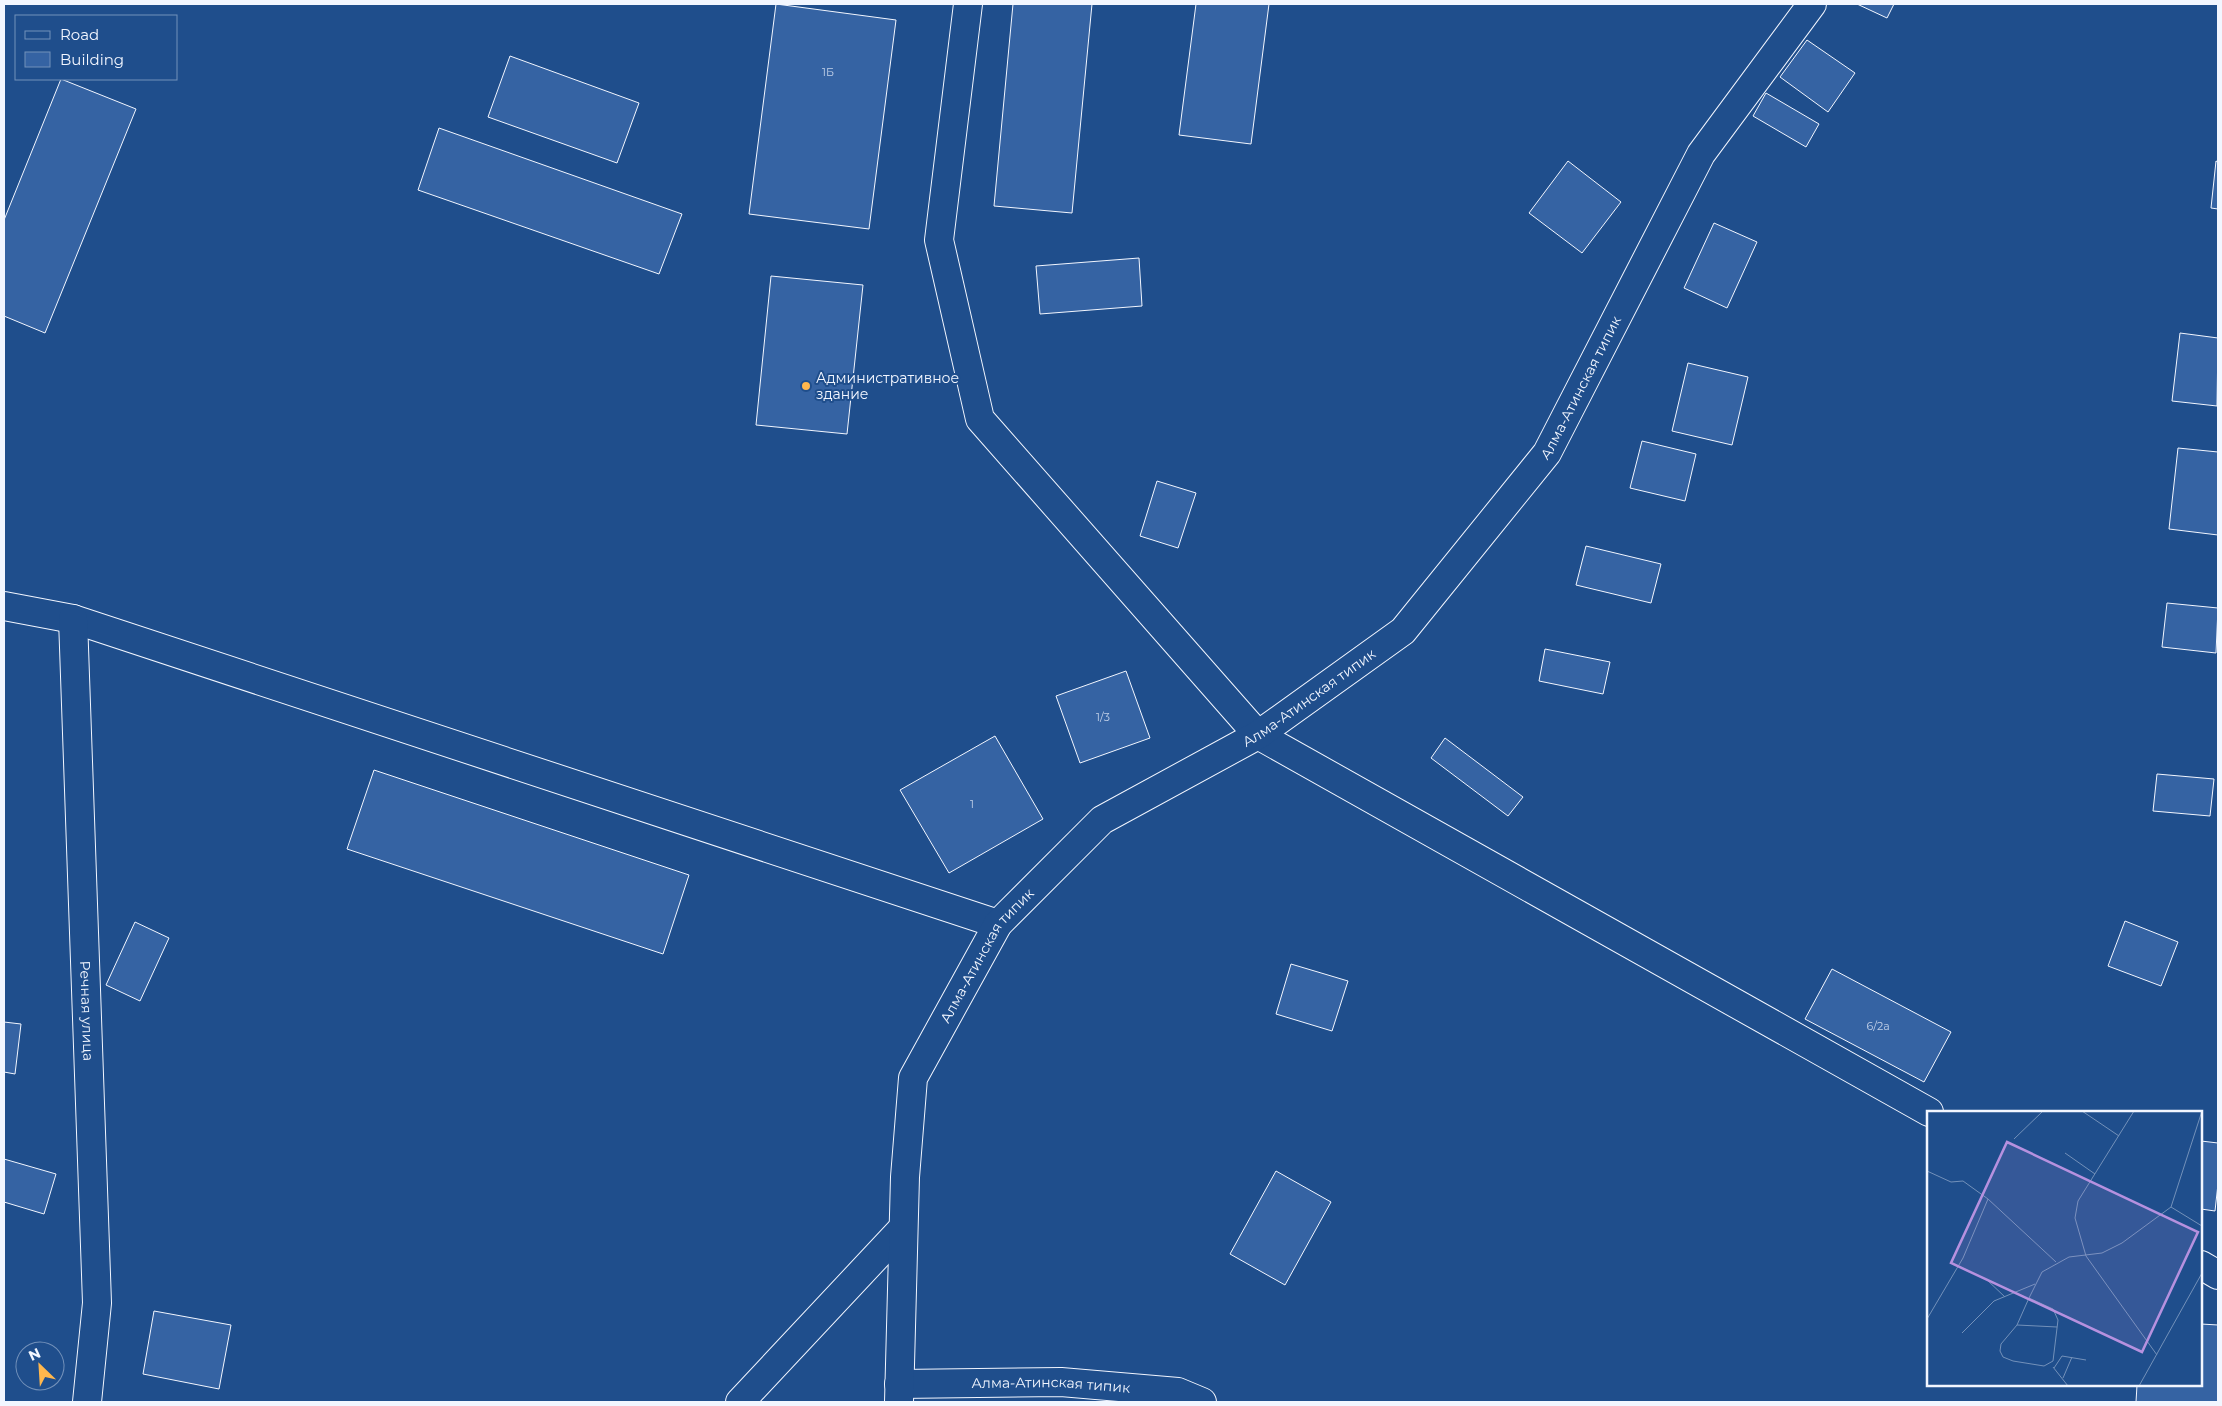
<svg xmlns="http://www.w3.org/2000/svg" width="2222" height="1406" font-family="Montserrat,sans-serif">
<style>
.building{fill:#3563a3;stroke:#f2f6ff}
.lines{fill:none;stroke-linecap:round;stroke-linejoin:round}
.minor-casing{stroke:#f2f6ff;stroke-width:30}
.minor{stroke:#1f4e8c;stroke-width:28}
.poi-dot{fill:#ffb74d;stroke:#1f4e8c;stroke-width:2}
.labels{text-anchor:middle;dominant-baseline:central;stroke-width:4;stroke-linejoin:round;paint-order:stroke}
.number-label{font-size:11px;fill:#c3d1e8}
.poi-label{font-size:14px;fill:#f2f6ff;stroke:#1f4e8c;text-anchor:start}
.street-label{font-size:14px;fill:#f2f6ff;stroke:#1f4e8c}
.inset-road{fill:none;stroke:#7391ba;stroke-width:1}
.view{fill:#b691df;fill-opacity:0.15;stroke:#b691df;stroke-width:2.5}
.inset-edge{fill:none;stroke:#f2f6ff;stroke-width:2.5}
</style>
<rect width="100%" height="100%" fill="#1f4e8c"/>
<g class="building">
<polygon points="776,4 896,20 869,229 749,214"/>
<polygon points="1013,4 1092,4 1072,213 994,206"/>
<polygon points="1196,4 1269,4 1251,144 1179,135"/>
<polygon points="1857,4 1894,4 1887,18"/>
<polygon points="1807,40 1855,73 1828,112 1780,77"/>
<polygon points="510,56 639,103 617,163 488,117"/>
<polygon points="61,79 136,109 45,333 4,316 4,220"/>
<polygon points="1766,93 1819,124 1806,147 1753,116"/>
<polygon points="439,128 682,214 659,274 418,190"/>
<polygon points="1568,161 1621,202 1582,253 1529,213"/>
<polygon points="2216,161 2218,162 2218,209 2211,208"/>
<polygon points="1714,223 1757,242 1727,308 1684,288"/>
<polygon points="1139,258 1142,306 1040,314 1036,266"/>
<polygon points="771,276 863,285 847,434 756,425"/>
<polygon points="2180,333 2218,338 2217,406 2172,401"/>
<polygon points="1688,363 1748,377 1732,445 1672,431"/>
<polygon points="1642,441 1696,454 1685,501 1630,488"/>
<polygon points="2178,448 2218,452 2218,535 2169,529"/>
<polygon points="1157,481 1196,493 1178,548 1140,536"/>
<polygon points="1586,546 1661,564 1651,603 1576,585"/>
<polygon points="2167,603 2218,608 2216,653 2162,647"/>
<polygon points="1545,649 1610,662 1603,694 1539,681"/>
<polygon points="1126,671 1150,738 1080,763 1056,696"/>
<polygon points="995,736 1043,819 949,873 900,790"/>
<polygon points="1445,738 1523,797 1508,816 1431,758"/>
<polygon points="374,770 689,875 663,954 347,849"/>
<polygon points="2157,774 2214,779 2210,816 2153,811"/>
<polygon points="2125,921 2178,942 2161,986 2108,966"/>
<polygon points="135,922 169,938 140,1001 106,985"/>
<polygon points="1291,964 1348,981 1332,1031 1276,1014"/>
<polygon points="1832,969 1951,1032 1924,1082 1805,1019"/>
<polygon points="4,1022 21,1024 15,1074 4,1072"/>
<polygon points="2201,1141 2218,1143 2218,1184 2215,1211 2201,1209"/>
<polygon points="4,1159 56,1174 44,1214 4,1202"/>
<polygon points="1276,1171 1331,1202 1285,1285 1230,1254"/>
<polygon points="154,1311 231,1325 219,1389 143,1374"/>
<polygon points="2201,1324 2218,1325 2218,1402 2136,1402 2137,1385 2201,1385"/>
</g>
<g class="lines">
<g class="minor-casing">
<g id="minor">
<polyline points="968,4 939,240 980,419 1258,735 1929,1112"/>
<polyline points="4,606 73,619 998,924"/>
<path id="s1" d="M73,619L97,1303L87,1402"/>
<polyline points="2201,1265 2218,1275"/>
<path id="s2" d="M899,1384L1061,1382L1178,1392L1202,1402"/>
<polyline points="740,1402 903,1228"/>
<path id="s3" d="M899,1402L905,1177L913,1078L998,924L1102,820L1258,735L1403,631L1547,453L1701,154L1812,4"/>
</g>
</g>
<use href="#minor" class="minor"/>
</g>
<circle class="poi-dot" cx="806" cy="386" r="5"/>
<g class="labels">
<g class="number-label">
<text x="828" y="72">1Б</text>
<text x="1103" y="717">1/3</text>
<text x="972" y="804">1</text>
<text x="1878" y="1026">6/2а</text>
</g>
<g class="poi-label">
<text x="816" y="378">Административное<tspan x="816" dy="16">здание</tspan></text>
</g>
<g class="street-label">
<text stroke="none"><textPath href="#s3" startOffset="1306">Алма-Атинская типик</textPath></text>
<text stroke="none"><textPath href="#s3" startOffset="888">Алма-Атинская типик</textPath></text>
<text stroke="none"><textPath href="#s3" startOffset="468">Алма-Атинская типик</textPath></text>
<text stroke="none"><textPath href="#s1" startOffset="392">Речная улица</textPath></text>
<text stroke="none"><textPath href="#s2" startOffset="152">Алма-Атинская типик</textPath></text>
</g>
</g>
<g transform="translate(1927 1111)">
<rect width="275" height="275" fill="#1f4e8c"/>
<path class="inset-road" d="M155,0L192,25M207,0L151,90L148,107L159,145L230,244M87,28L116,0M138,42L168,63M0,60L24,71L36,70L61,88L129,151M244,96L275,115M59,168L78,186M102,187L126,198L131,209L126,250L117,255L86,250L76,246L73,240L74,233L90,214L102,187L115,161L142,146L175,142L195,132L244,96L275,0M0,208L36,147L61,88M90,214L130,216M35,222L67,190L108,173M126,256L141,275M127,257L135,245L159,249M136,267L145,246M212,275L275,162"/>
<path class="view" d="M80,31L271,121L215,241L24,152Z"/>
<rect width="275" height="275" class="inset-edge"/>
</g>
<rect width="2222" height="1406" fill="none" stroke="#f2f6ff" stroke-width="10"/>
<rect x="15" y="15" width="162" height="65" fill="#1f4e8c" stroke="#7391ba"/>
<rect x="25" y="31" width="25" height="8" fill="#1f4e8c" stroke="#7391ba"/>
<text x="60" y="40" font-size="15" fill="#f2f6ff">Road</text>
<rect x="25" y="52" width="25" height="15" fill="#3563a3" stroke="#7391ba"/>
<text x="60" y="65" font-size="15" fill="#f2f6ff">Building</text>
<g transform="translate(40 1366) rotate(335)"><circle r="24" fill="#1f4e8c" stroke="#7391ba"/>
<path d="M0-4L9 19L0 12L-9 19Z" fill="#ffb74d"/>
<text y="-8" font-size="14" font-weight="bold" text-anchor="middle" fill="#f2f6ff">N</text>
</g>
</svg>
